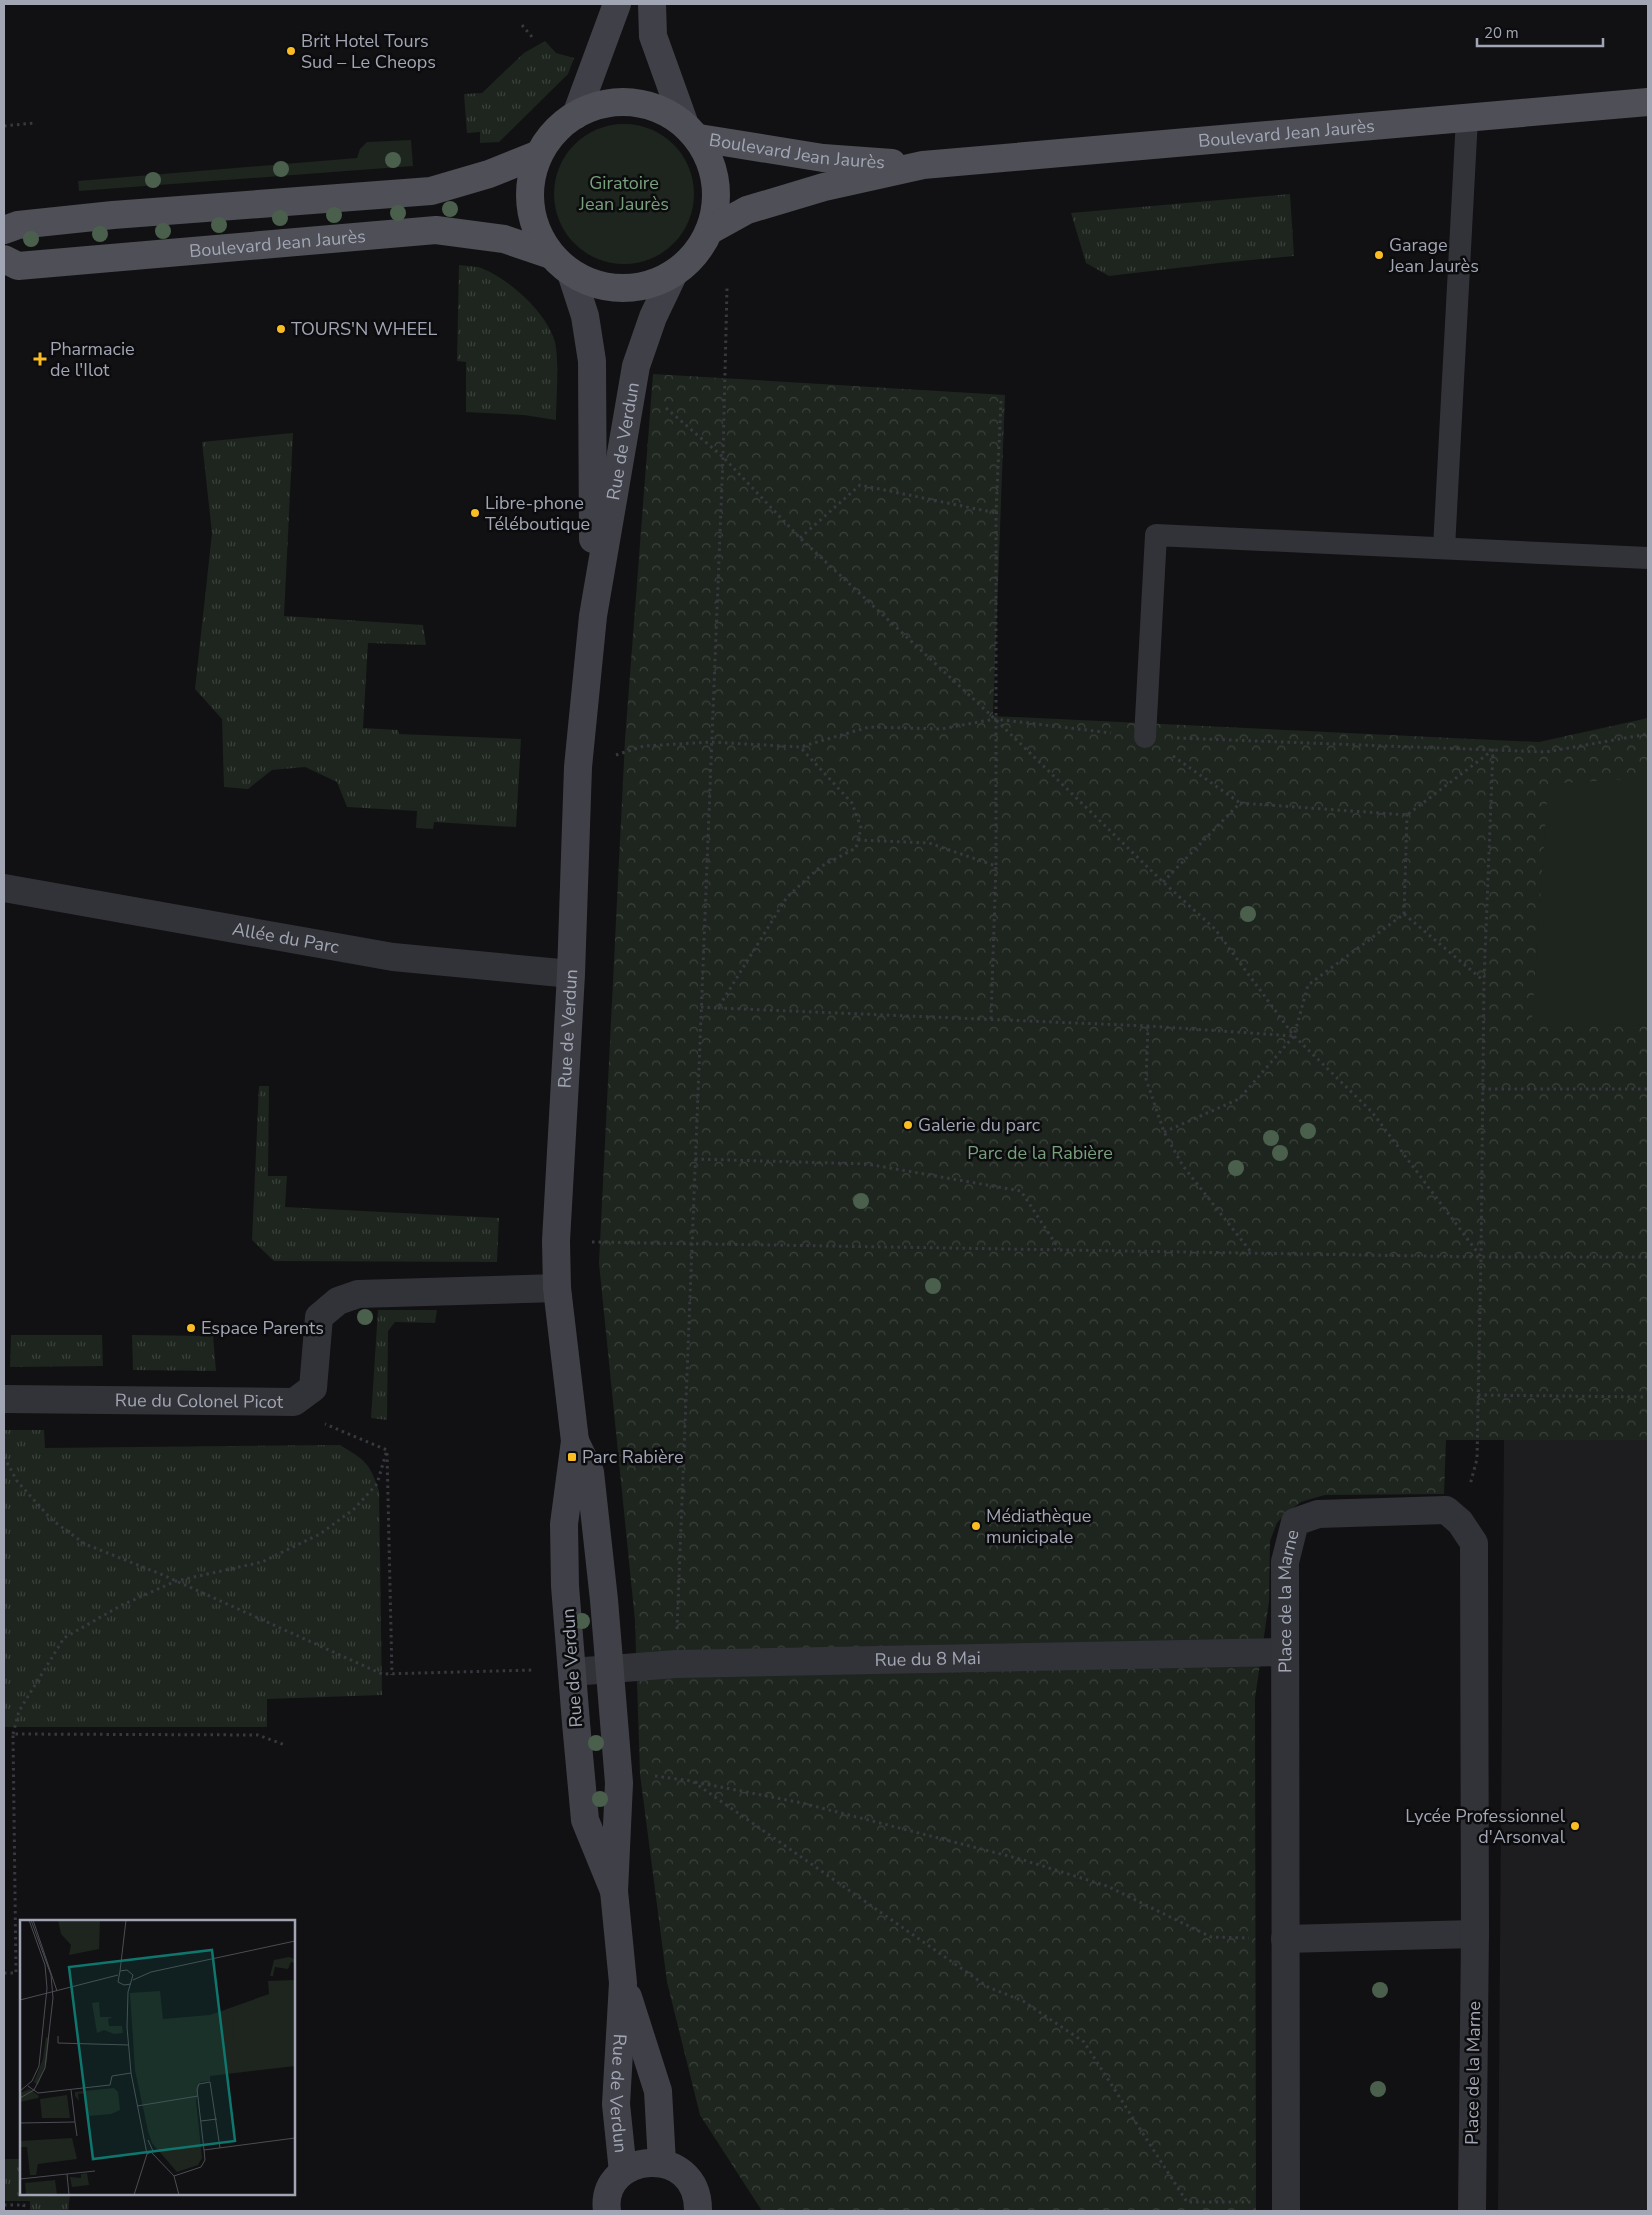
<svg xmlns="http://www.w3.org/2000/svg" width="1652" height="2215" font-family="'Nunito Sans',sans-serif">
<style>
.built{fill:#1d1d20}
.grass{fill:url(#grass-tufts)}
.park{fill:url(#park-crowns)}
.garden{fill:#1d251e}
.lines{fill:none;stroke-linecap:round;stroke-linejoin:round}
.path{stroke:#38393f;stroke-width:3;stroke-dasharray:2.5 4;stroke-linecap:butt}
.lane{stroke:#323338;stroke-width:22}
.street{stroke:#323338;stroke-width:28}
.secondary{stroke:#404148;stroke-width:28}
.primary{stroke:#4e4f57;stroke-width:28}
.tree{fill:#4a604d}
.poi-dot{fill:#f9bc23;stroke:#0c0c0e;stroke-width:2}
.labels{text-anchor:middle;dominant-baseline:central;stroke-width:5;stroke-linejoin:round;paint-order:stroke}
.poi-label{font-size:18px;fill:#a2a6b4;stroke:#0c0c0e;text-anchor:start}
.street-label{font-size:18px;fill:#a2a6b4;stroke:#0c0c0e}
.park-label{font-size:18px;fill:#78a07c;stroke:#0c0c0e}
.inset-road{fill:none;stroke:#4b4d53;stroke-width:1}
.view{fill:#0f766e;fill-opacity:0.15;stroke:#0f766e;stroke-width:2.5}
.inset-edge{fill:none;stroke:#a2a6b4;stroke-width:2.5}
</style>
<defs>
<pattern id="grass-tufts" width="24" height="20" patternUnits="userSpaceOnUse" patternTransform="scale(1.25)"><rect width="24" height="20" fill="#1d251e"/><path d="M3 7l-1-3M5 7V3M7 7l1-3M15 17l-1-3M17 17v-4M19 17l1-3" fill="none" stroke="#3b423c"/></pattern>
<pattern id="park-crowns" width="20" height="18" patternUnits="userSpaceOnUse" patternTransform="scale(1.25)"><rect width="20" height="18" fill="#1d251e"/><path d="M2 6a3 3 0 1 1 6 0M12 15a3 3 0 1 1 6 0" fill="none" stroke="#3b423c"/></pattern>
</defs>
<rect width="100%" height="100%" fill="#111113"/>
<polygon class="built" points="1504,1439 1648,1440 1648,2211 1498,2211"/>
<g class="grass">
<polygon points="545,41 556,53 574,58 568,74 499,142 480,143 480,132 467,133 464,94 482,93 524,53"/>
<polygon points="1290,194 1294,256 1219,263 1109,276 1086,263 1071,213"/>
<path d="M459,265C465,266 472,266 478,267C506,276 545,311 554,339C560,356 556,401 556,420L524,415L466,412V362L457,361Z"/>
<polygon points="293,433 284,616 423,625 426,645 368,643 363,728 398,730 399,734 521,739 516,827 434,822 433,829 416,828 417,811 347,807 337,782 305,767 272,770 248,789 224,787 222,719 195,689 212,533 202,442"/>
<polygon points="259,1086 269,1086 268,1176 287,1176 285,1207 499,1218 497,1262 274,1261 252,1240"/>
<polygon points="378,1310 437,1310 435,1323 395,1322 388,1331 387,1420 371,1418"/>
<polygon points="11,1335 102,1335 103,1366 10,1367"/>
<polygon points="132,1335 213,1336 216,1371 133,1370"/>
<path d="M4,1430H44L45,1448L340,1445C365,1460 370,1463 379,1491L382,1695L267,1699V1727H4Z"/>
<polygon points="4,2159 21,2159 21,2194 70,2194 68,2211 30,2211 30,2201 4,2201"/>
</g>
<polygon class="park" points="653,374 1005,395 993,716 1539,742 1648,718 1648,1440 1446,1440 1444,1494 1325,1495 1314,1498 1301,1502 1284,1515 1277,1523 1270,1541 1269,1602 1255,1698 1256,2211 762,2211 700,2115 667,1982 640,1774 635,1621 599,1263 625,740"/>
<g class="garden">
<circle cx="624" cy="194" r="70"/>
<polygon points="411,140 413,166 79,191 78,181 357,158 360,149 367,142"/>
<polygon points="1648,778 1648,1026 1532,1021 1548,784"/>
</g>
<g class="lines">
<g class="path">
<polyline points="522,25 532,37"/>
<polyline points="4,126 34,123"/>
<polyline points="666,408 723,457 800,538 995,719 1163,882 1215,929 1294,1036 1372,1112 1481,1257 1477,1459 1470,1485"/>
<polyline points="800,538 860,485 996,513"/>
<polyline points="1177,738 1546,752 1648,734"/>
<polyline points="616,755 644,746 711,742 800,747 869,727 941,729 995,719 1111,733"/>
<polyline points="1173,756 1240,803"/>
<polyline points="858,840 929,843 996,866 996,513 1001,401"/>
<polyline points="1163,882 1240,803 1407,815 1493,750 1484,981 1481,1256"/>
<polyline points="1404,914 1407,815"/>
<polyline points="701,1007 718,1008 787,897 820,867 856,848 861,828 852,803 800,747"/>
<polyline points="718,1008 1148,1026 1294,1036"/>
<polyline points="991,1019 996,866"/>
<polyline points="1148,1026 1146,1079 1164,1132 1183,1166 1251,1252"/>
<polyline points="1482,1089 1648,1089"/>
<polyline points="1164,1132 1239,1099 1294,1036 1308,985 1404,914 1484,981"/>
<polyline points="695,1159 867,1164 1021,1191 1059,1249"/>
<polyline points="592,1242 1481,1257 1648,1257"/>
<polyline points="1478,1395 1648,1397"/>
<polyline points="387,1453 392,1675"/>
<polyline points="4,1457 17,1481 52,1520 85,1544 163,1575 382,1674 535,1670"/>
<polyline points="677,1629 723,457 727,288"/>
<polyline points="13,1734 19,1711 64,1638 120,1606 176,1581 262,1562 320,1534 354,1509 377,1484 387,1450 325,1424"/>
<polyline points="655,1776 692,1781 988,1987 1023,2001 1084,2042 1187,2202 1251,2202"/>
<polyline points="695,1782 802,1803 1020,1859 1107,1886 1211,1937 1249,1938"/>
<polyline points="4,1973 16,1973 13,1734 258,1735 285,1745"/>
<polyline points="4,2205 24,2205 23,2211"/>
</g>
<g class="lane">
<polyline points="1444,548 1467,118"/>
<polyline points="1145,737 1156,535 1648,558"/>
</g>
<g class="street">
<path id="s1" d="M4,888L393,957L571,974"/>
<path id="s2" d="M4,1399L294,1402L313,1388L319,1317L338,1301L358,1294L557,1288"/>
<path id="s3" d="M572,1672L676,1664L1284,1652"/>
<polyline points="1285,1939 1475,1934"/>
<path id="s4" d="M1286,2211L1285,1562L1295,1522L1318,1514L1446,1510L1460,1522L1474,1543L1475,1934L1472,2211"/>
</g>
<g class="secondary">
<polyline points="652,4 653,36 685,125"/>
<polyline points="576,115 617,4"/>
<polyline points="571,273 585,316 592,361 593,539"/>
<path id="s5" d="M575,1441L590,1472L604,1600L619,1783L614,1891L623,1983L616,2104L623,2172"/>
<path id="s6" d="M614,1891L585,1820L576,1723L565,1586L564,1524L575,1441L557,1288L556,1241L571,974L578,767L593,616L636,366L653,317L674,273"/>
<polyline points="628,1997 658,2091 662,2163"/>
<path d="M607,2211C599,2152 699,2142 698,2211"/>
</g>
<g class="primary">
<circle cx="623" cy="195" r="93"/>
<path id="s7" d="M699,138L823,158L892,163"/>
<polyline points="4,230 18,225 113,215 431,191 489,174 539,154"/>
<path id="s8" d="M709,231L747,210L824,187L923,165L1648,102"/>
<path id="s9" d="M4,259L18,266L436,230L504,239L551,255"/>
</g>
</g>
<g class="tree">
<circle cx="393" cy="160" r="8"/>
<circle cx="281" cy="169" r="8"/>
<circle cx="153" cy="180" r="8"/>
<circle cx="450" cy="209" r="8"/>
<circle cx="398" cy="213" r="8"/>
<circle cx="334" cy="215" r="8"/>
<circle cx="280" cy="218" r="8"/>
<circle cx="219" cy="225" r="8"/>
<circle cx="163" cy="231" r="8"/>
<circle cx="100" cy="234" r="8"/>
<circle cx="31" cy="239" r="8"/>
<circle cx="1248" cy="914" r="8"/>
<circle cx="1308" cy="1131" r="8"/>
<circle cx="1271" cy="1138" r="8"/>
<circle cx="1280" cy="1153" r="8"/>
<circle cx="1236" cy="1168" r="8"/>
<circle cx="861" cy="1201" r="8"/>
<circle cx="933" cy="1286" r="8"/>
<circle cx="365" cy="1317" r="8"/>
<circle cx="582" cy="1621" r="8"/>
<circle cx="596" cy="1743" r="8"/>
<circle cx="600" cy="1799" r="8"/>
<circle cx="1380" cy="1990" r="8"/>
<circle cx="1378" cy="2089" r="8"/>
</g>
<g class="poi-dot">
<circle cx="291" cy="51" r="5"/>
<circle cx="1379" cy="255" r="5"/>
<circle cx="281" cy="329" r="5"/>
<path d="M37.5 351.5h5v5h5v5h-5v5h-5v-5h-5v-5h5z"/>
<circle cx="475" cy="513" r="5"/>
<circle cx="908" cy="1125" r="5"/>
<circle cx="191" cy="1328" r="5"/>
<rect x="567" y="1452" width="10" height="10" rx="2.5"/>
<circle cx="976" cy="1526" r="5"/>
<circle cx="1575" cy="1826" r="5"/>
</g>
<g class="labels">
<g class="poi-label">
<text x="301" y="41">Brit Hotel Tours<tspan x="301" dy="21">Sud – Le Cheops</tspan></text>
<text x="1389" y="245">Garage<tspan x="1389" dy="21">Jean Jaurès</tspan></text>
<text x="291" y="329">TOURS'N WHEEL</text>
<text x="50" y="349">Pharmacie<tspan x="50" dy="21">de l'Ilot</tspan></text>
<text x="485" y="503">Libre-phone<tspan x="485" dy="21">Téléboutique</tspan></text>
<text x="918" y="1125">Galerie du parc</text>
<text x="201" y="1328">Espace Parents</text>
<text x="582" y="1457">Parc Rabière</text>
<text x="986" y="1516">Médiathèque<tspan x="986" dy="21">municipale</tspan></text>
<text x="1565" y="1816" text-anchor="end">Lycée Professionnel<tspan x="1565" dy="21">d'Arsonval</tspan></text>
</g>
<g class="street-label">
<text stroke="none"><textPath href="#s8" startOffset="590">Boulevard Jean Jaurès</textPath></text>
<text stroke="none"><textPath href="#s7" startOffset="99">Boulevard Jean Jaurès</textPath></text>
<text stroke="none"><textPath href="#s9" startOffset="276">Boulevard Jean Jaurès</textPath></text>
<text stroke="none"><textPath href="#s6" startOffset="1462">Rue de Verdun</textPath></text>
<text stroke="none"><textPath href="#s1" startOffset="286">Allée du Parc</textPath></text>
<text stroke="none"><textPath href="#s6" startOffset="871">Rue de Verdun</textPath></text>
<text stroke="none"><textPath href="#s2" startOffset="195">Rue du Colonel Picot</textPath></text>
<text stroke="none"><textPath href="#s4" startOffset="610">Place de la Marne</textPath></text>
<text stroke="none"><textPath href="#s3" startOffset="356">Rue du 8 Mai</textPath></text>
<text transform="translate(572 1668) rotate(-94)">Rue de Verdun</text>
<text transform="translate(1473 2073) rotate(-89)">Place de la Marne</text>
<text stroke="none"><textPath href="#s5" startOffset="658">Rue de Verdun</textPath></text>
</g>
<g class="park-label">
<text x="624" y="183">Giratoire<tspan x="624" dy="21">Jean Jaurès</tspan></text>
<text x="1040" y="1153">Parc de la Rabière</text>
</g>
</g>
<g transform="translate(20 1920)">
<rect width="275" height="275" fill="#111113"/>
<path d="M269,37L275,39V43L271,42L268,49L255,47L253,56H250L254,40ZM79,82L80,97H93L88,99L89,106H102L103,113L94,114L84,110L77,113L72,83ZM26,117L29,118L27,141L18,165L14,162L23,139ZM94,168L98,172L100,190L91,194L68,196L65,173L58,174L59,181L55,176V172ZM10,169L19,176L18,178L0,182V173ZM67,253L69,265L52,267L50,257L61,258V254Z" fill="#1d251e"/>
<path d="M38,0H80L79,29L49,35L51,25L41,14ZM275,60V146L190,156V161L180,162L176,181L182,238L178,245L157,252L132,223L128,211L115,150L110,73L140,71L143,99L190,95L249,74L248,61ZM47,175L50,198H22L20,179ZM52,218L57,239L18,244L16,255H10L7,227H0V221ZM35,260L37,275H6L5,263Z" fill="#1d251e"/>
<path d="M212,95L213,118L193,119L191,99Z" fill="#1d251e"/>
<path class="inset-road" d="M13,0L37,71M100,51L106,0M113,60L131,52L275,21M111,64L104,65L98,62L100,51L107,50L113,55L108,72L107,107L111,153L127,234L114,275M0,80L98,55M38,116V123L109,125M8,166L18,173L90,165L92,156L111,153M51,170L55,202M0,171L12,161L19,146L27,68L25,45L9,0M0,178L14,170L25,148L33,78L31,55L11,0M117,186L178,176M181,201L197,199M0,203L55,202L57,216M184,230L177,169L179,164L190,162L200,228M132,233L154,256L159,275M127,234L133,231L128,220M47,254L49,275M154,256L181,247L185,240L184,230L275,218M0,259L75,251"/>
<path class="view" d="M192,30L215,221L73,239L49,47Z"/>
<rect width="275" height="275" class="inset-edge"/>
</g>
<rect width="1652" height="2215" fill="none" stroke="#a2a6b4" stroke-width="10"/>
<path d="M1477 38v8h126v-8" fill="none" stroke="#a2a6b4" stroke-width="2.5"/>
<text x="1484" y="38" font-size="15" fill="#a2a6b4" stroke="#0c0c0e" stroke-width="4" paint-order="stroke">20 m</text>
</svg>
